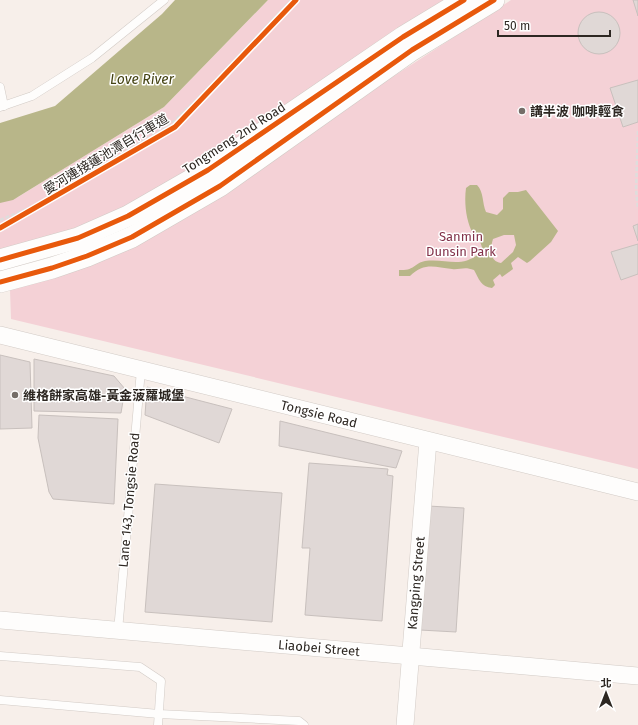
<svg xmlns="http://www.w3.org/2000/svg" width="638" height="725" font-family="'Fira Sans','Noto Sans TC',sans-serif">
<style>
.green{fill:#f4d1d6}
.water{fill:#b8b689;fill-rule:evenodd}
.building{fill:#e0d8d6;stroke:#c8c0bd}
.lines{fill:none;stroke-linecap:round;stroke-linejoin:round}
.service-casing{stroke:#d2cbc6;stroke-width:9}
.minor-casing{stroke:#d2cbc6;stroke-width:18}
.tertiary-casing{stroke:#d2cbc6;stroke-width:22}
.path{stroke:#dfdddc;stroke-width:2.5;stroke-dasharray:4 2;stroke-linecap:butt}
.service{stroke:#fefdfc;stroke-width:8}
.minor{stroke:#fefdfc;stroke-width:17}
.tertiary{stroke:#fefdfc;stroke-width:21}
.cycleway-casing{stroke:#fff;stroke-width:8}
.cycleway{stroke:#e8590c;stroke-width:5}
.poi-dot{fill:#746d68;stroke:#fff;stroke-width:1.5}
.labels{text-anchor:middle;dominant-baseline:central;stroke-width:3;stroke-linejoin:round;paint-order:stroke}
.poi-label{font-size:13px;font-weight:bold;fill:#2d2722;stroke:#fff;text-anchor:start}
.street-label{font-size:13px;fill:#2d2722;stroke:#fff}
.park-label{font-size:13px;fill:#823149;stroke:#fff}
.water-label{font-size:14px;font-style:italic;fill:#444312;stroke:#fff}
</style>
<rect width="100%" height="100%" fill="#f7efea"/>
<g class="green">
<polygon points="268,0 465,0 195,177 0,260 0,202 18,197 164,107"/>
<polygon points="511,0 638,0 638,469 11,319 10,290 320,124"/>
</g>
<g class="water">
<polygon points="175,0 268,0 164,107 13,200 0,203 0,123 55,106 162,14"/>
<path d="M470,185H477C484,192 482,203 486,212L497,215L503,209V198L509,192H518L526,190L558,231L551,242L530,261L527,263L518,257L511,263L513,269L502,277L500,274L493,280L495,285L492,288C481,287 479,279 474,270C464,266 460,270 452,269C435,267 424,262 410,276H399V270C415,271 414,263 425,261C447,258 462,270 482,251C483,246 479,241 478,236L473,234C466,221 464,203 466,188ZM504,235H514L516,245L513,252L501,263C489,261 490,249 493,239Z"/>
</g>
<g class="building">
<polygon points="633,0 638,0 638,16"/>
<circle cx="599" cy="33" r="21"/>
<polygon points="638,80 638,122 623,127 610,88"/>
<polygon points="638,224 638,241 633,226"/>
<polygon points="638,244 638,274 621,280 611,252"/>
<polygon points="0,355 30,362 32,428 0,429"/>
<polygon points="34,359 114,376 125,389 121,413 34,411"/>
<polygon points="147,387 232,409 219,443 145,415"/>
<polygon points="39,415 118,419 114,504 53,499 49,492 38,438"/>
<polygon points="280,421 402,451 396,468 279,446"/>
<polygon points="309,463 388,469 387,475 393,476 382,621 305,615 310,548 302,548"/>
<polygon points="155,484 282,493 272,622 145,612"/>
<polygon points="428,506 464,508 456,632 420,630"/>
</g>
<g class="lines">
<g class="service-casing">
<g id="service">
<polyline points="0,87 4,106"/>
<polyline points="0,107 32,96 92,58 164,0"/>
<polyline points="118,631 141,370"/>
<polyline points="0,656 140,667 161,681 158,725"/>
<polyline points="0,700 159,714 299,721 304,725"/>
</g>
</g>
<g class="minor-casing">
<g id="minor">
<polyline points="0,335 638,492"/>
<polyline points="0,620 638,676"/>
<polyline points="405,725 428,441"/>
</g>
</g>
<g class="tertiary-casing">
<g id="tertiary">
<polyline points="0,260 78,238 128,216 208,170 403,37 464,0"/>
<polyline points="0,282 52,268 87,256 132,237 220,186 412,50 494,0"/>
</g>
</g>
<g class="path">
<polyline points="638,131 636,190 638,209"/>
<polyline points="0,220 32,207 170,125 202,94 291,0"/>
</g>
<use href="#service" class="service"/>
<use href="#minor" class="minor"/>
<use href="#tertiary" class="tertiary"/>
<g class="cycleway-casing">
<g id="cycleway">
<polyline points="0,228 175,127 296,0"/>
<polyline points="0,260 78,238 128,216 208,170 403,37 464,0"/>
<polyline points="0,282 52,268 87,256 132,237 220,186 412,50 494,0"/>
</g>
</g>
<use href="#cycleway" class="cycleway"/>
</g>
<g class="poi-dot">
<circle cx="522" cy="111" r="4"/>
<circle cx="15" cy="395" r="4"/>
</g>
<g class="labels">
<g class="poi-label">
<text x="530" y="111">講半波 咖啡輕食</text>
<text x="23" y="395">維格餅家高雄-黃金菠蘿城堡</text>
</g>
<g class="street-label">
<text transform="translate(234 138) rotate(-33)">Tongmeng 2nd Road</text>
<text transform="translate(106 154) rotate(-31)">愛河連接蓮池潭自行車道</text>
<text transform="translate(319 414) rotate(14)">Tongsie Road</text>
<text transform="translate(129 500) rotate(-85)">Lane 143, Tongsie Road</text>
<text transform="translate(416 583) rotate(-85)">Kangping Street</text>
<text transform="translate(319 648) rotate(5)">Liaobei Street</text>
</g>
<g class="park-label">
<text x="461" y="236">Sanmin<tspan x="461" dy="15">Dunsin Park</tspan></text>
</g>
<g class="water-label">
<text x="142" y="79">Love River</text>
</g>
</g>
<g transform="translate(606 693)" stroke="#ffffff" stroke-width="3" paint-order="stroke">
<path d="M0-3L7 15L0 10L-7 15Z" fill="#2d2722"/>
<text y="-6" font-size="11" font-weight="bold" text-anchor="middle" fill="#2d2722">北</text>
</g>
<path d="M498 30v6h112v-6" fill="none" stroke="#2d2722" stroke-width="2"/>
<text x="504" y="30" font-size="12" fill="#2d2722" stroke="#ffffff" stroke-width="3" paint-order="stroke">50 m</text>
</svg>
